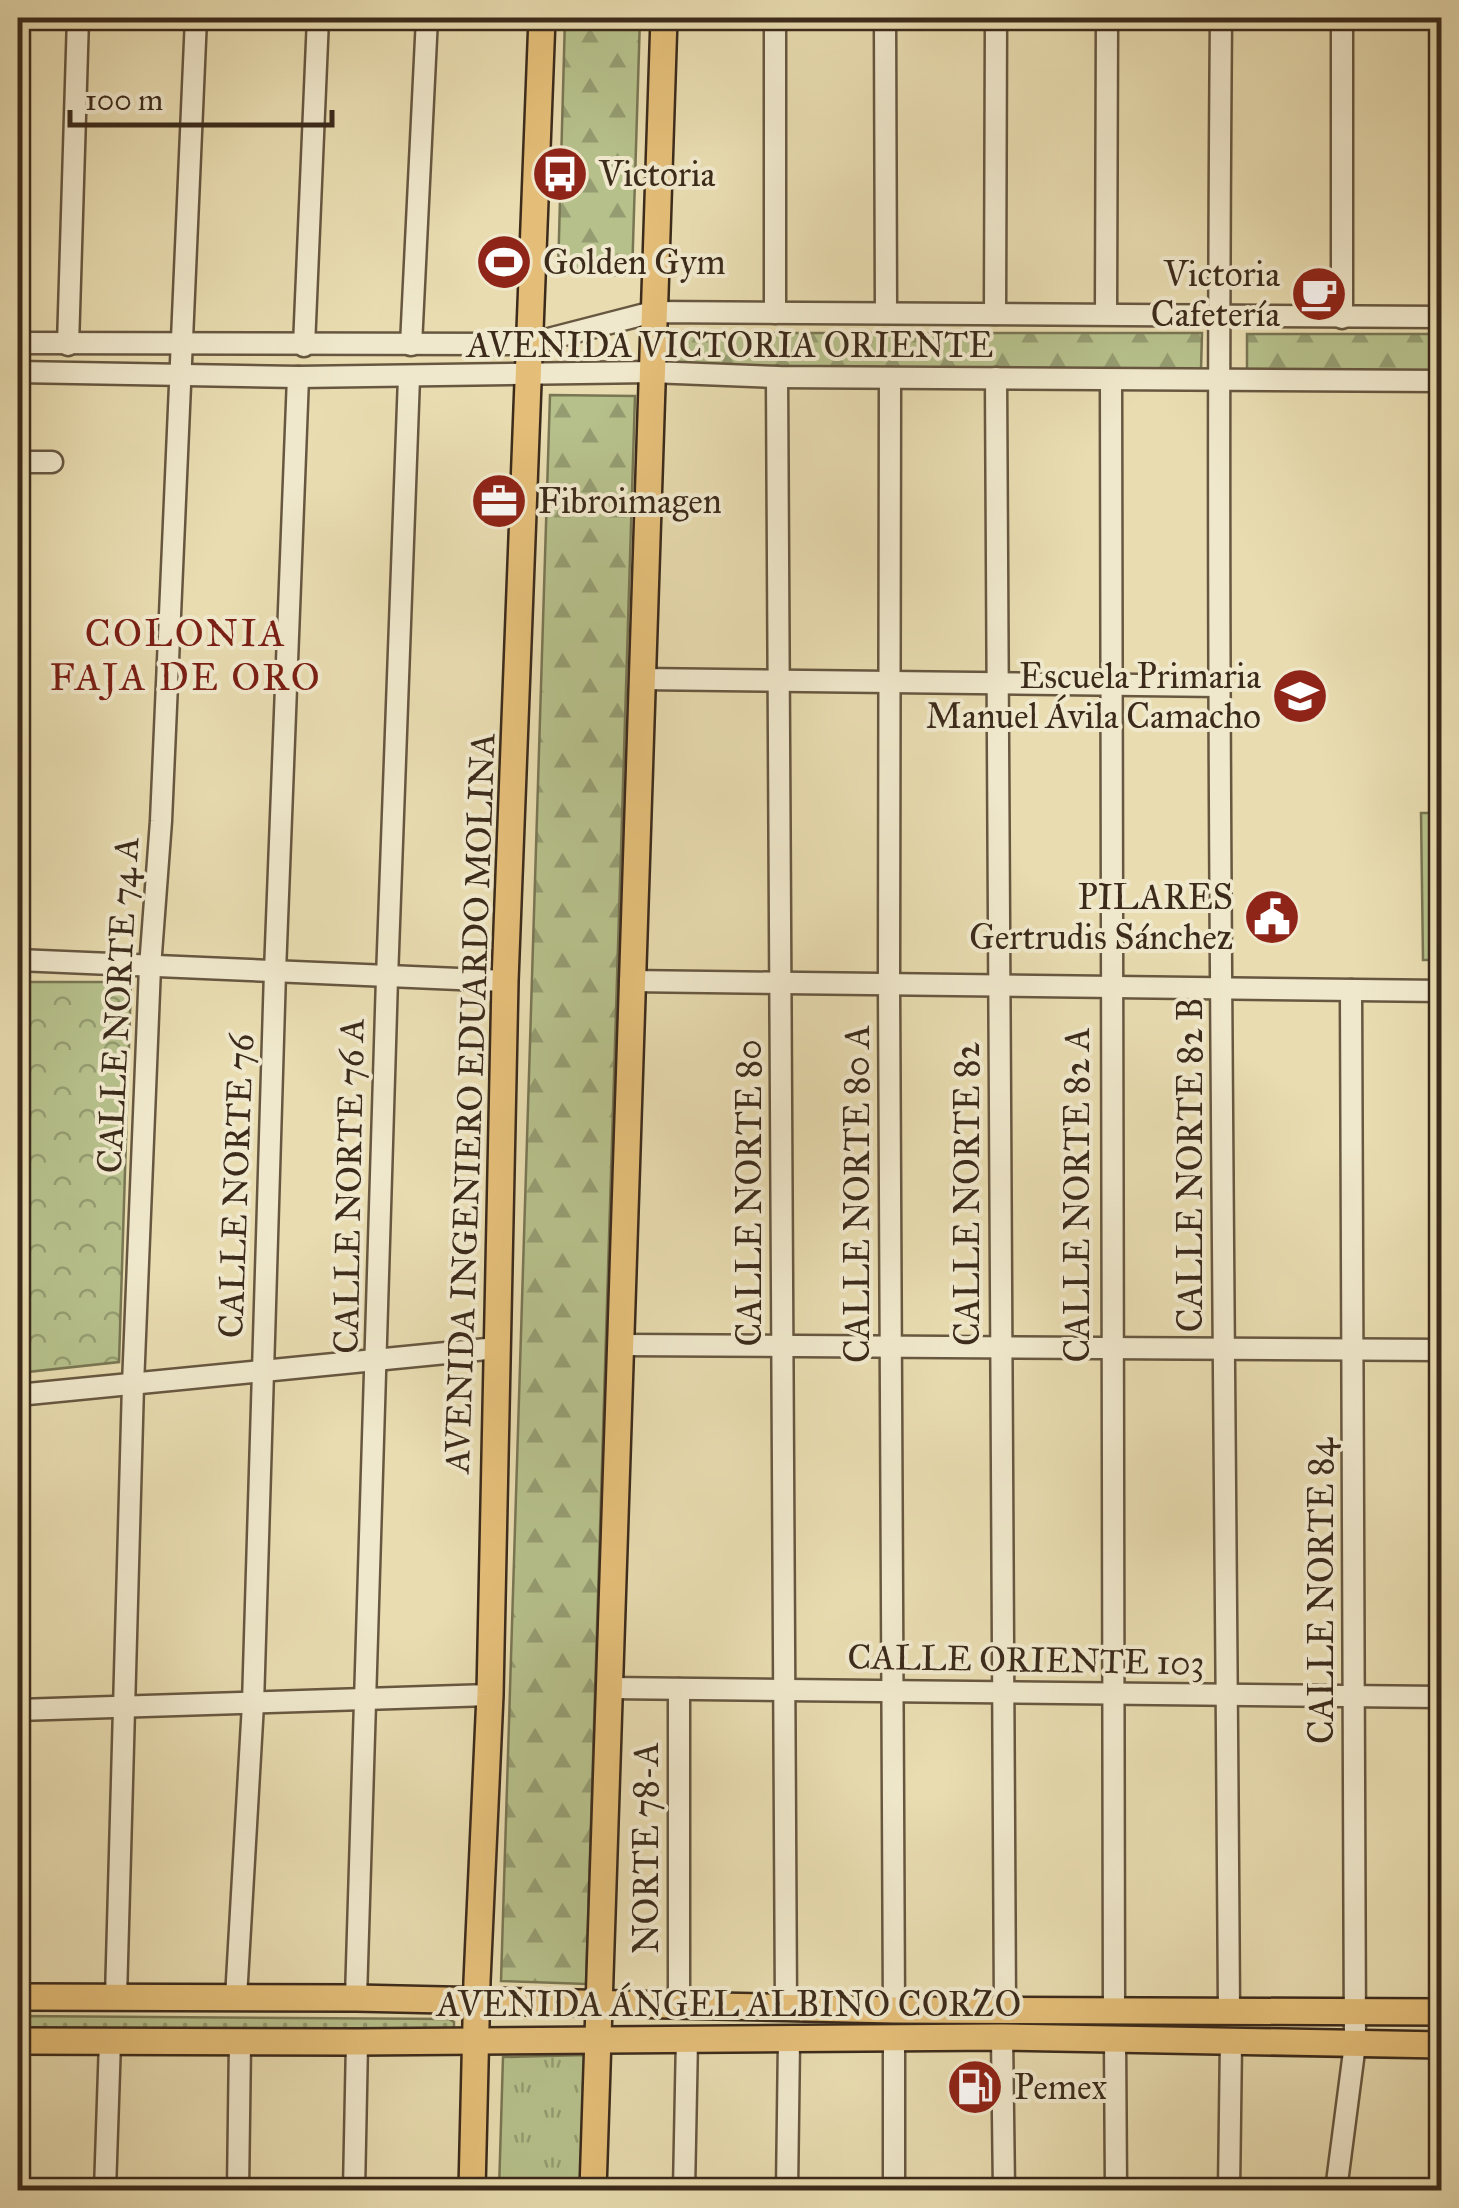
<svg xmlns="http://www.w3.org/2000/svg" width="1459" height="2208" font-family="'IM FELL Great Primer',serif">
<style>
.grass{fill:url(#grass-tufts);stroke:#797653;stroke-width:2.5}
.forest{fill:url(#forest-firs);stroke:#797653;stroke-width:2.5}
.park{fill:url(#park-crowns);stroke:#797653;stroke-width:2.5}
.garden{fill:url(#garden-dots);stroke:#797653;stroke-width:2.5}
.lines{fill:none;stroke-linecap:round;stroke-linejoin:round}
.minor-casing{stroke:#675740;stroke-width:25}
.major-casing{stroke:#3c2b1b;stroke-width:30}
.minor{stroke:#f0e8cc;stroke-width:20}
.major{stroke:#e4be78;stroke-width:25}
.labels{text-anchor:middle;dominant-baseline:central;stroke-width:8;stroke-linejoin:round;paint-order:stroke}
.poi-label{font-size:35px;fill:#3c2b1b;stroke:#f0e8cc;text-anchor:start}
.street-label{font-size:35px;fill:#3c2b1b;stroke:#f0e8cc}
.neighbourhood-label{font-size:38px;letter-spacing:2.5px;fill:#7a1f14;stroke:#f0e8cc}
</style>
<defs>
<pattern id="grass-tufts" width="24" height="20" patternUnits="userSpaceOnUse" patternTransform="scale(2.5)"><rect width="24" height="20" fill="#b6c08b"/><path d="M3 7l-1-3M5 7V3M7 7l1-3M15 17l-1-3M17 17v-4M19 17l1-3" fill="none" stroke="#959c71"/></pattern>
<pattern id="forest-firs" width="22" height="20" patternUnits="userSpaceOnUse" patternTransform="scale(2.5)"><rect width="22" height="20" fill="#b6c08b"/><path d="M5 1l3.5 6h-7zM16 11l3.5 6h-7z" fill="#959c71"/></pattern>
<pattern id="park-crowns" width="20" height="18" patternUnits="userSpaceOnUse" patternTransform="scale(2.5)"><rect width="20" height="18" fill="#b6c08b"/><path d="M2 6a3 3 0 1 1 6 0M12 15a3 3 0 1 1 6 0" fill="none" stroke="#959c71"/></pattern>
<pattern id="garden-dots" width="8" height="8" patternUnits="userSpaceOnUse" patternTransform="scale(2.5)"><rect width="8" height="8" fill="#b6c08b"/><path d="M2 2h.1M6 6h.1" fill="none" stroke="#959c71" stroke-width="1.8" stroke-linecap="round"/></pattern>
</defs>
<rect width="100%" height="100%" fill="#e8dcb0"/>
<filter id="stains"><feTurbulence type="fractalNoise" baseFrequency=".002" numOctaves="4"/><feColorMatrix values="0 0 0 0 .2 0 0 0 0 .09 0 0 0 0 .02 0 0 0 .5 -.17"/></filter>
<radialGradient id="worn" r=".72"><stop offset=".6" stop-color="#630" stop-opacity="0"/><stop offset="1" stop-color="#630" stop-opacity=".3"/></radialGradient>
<polygon class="grass" points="586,2055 581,2190 499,2190 503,2057"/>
<g class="forest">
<polygon points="565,18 640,18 632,276 558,273"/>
<polygon points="674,333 1202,333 1201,370 674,369"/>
<rect x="1247" y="334" width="194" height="37"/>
<polygon points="550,395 635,396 586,1984 501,1981"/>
</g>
<g class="park">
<polygon points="1421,813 1441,813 1441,960 1423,960"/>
<polygon points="18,982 131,982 119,1362 18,1373"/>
</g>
<polygon class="garden" points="18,2016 449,2019 454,2022 454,2032 18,2033"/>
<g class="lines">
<g class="minor-casing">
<g id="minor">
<polyline points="885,18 886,312"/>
<path d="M1221,18C1215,682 1225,1347 1229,2012"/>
<polyline points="1342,18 1342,318"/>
<polyline points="775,313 775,18"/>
<polyline points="995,314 996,18"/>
<polyline points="1106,314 1107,18"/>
<polyline points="18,343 529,344 653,312 1442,317"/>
<polyline points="68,345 78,18"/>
<polyline points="411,345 427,18"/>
<polyline points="304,346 318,18"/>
<polyline points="18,372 298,377 651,372 777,377 1442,381"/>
<polyline points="777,377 786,2008"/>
<polyline points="890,378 889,984 894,2010"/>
<polyline points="996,378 1005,2009"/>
<polyline points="1111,380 1114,2011"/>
<polyline points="18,462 52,462"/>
<polyline points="641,679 1221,686"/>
<polyline points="18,960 505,981"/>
<polyline points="630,981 1442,991"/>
<polyline points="621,1345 1442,1350"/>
<polyline points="18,1395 497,1348"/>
<polyline points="609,1688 1442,1697"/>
<polyline points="679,1689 679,2007"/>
<polyline points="18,1710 490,1695"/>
<polyline points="116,1997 133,1385 150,967 161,821 196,18"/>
<polyline points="236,1998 253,1704 275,972 298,377"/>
<polyline points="356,1998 387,978 409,377"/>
<polyline points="894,2037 894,2190"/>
<polyline points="1002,2037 1004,2190"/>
<polyline points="1115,2040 1116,2190"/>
<polyline points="105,2190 110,2041"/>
<polyline points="238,2190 240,2042"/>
<polyline points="354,2190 357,2042"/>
<polyline points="684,2190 687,2038"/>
<polyline points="787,2190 789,2040"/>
<polyline points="1229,2190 1231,2041"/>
<polyline points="1336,2190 1355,2044 1351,990"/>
</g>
</g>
<g class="major-casing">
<g id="major">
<polyline points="18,1997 356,1998 894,2010 1442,2012"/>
<polyline points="18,2041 357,2042 1002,2037 1442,2045"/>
<polyline points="472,2190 477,1981 490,1695 505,981 542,18"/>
<polyline points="593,2190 664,18"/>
</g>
</g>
<use href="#minor" class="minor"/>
<use href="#major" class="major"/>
</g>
<defs>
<g id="bus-disc" transform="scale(2.875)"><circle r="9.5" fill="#8f2418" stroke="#f0e8cc"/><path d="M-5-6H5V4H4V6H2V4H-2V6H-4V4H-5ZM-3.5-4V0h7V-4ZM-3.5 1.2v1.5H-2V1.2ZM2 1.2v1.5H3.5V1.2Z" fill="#fff"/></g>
<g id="stadium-disc" transform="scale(2.875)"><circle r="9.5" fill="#8f2418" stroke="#f0e8cc"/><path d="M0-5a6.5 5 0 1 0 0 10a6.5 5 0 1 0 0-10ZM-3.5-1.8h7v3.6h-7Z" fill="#fff"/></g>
<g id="cafe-disc" transform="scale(2.875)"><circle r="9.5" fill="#8f2418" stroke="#f0e8cc"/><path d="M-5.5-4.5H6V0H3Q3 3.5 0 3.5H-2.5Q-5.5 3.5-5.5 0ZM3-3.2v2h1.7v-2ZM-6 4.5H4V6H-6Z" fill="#fff"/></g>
<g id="office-disc" transform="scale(2.875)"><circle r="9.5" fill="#8f2418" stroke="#f0e8cc"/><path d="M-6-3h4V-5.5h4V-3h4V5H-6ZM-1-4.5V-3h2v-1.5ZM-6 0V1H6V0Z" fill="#fff"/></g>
<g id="school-disc" transform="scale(2.875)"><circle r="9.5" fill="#8f2418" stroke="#f0e8cc"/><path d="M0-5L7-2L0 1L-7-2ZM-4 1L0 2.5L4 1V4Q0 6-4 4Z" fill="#fff"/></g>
<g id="civic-disc" transform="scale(2.875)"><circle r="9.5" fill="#8f2418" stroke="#f0e8cc"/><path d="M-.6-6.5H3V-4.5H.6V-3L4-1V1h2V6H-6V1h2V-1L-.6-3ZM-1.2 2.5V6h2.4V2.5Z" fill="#fff"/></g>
<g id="fuel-disc" transform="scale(2.875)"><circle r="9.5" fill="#8f2418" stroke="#f0e8cc"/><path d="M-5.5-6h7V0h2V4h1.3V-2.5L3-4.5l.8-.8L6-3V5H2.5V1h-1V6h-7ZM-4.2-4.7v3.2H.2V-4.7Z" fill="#fff"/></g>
</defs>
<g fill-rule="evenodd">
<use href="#bus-disc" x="560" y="174"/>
<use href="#stadium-disc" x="504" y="262"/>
<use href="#cafe-disc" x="1319" y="294"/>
<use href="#office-disc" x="499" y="501"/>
<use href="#school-disc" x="1300" y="696"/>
<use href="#civic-disc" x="1272" y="917"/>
<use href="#fuel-disc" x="975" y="2087"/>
</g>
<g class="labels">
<g class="poi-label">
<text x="599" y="174">Victoria</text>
<text x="543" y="262">Golden Gym</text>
<text x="1280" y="274" text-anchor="end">Victoria<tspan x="1280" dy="40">Cafetería</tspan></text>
<text x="538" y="501">Fibroimagen</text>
<text x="1261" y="676" text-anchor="end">Escuela Primaria<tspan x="1261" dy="40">Manuel Ávila Camacho</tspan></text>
<text x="1233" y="897" text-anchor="end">PILARES<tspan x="1233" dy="40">Gertrudis Sánchez</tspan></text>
<text x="1014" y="2087">Pemex</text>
</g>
<g class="street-label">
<text x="730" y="345">AVENIDA VICTORIA ORIENTE</text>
<text transform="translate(118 1005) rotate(-87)">CALLE NORTE 74 A</text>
<text transform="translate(470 1103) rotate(-88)">AVENIDA INGENIERO EDUARDO MOLINA</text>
<text transform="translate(1190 1165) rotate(-90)">CALLE NORTE 82 B</text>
<text transform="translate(236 1186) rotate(-88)">CALLE NORTE 76</text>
<text transform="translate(349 1186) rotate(-89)">CALLE NORTE 76 A</text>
<text transform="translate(749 1193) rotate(-90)">CALLE NORTE 80</text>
<text transform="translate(857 1194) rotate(-90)">CALLE NORTE 80 A</text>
<text transform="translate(967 1194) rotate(-90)">CALLE NORTE 82</text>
<text transform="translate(1077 1195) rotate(-90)">CALLE NORTE 82 A</text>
<text transform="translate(1321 1591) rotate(-90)">CALLE NORTE 84</text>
<text transform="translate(1026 1660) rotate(1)">CALLE ORIENTE 103</text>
<text transform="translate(646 1848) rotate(-90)">NORTE 78-A</text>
<text x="729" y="2004">AVENIDA ÁNGEL ALBINO CORZO</text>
</g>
<g class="neighbourhood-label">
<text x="186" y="633">COLONIA<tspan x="186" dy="44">FAJA DE ORO</tspan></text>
</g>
</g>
<rect width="1459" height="2208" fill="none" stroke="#e8dcb0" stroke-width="60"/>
<rect x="20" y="20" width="1419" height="2168" fill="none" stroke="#3c2b1b" stroke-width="5"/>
<rect x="30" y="30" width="1399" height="2148" fill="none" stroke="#3c2b1b" stroke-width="2.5"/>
<path d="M70 110v15h262v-15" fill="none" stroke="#3c2b1b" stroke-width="5"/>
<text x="85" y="110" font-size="30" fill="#3c2b1b" stroke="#f0e8cc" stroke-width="8" paint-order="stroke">100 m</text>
<rect width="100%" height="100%" filter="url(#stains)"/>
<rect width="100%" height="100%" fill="url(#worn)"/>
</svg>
